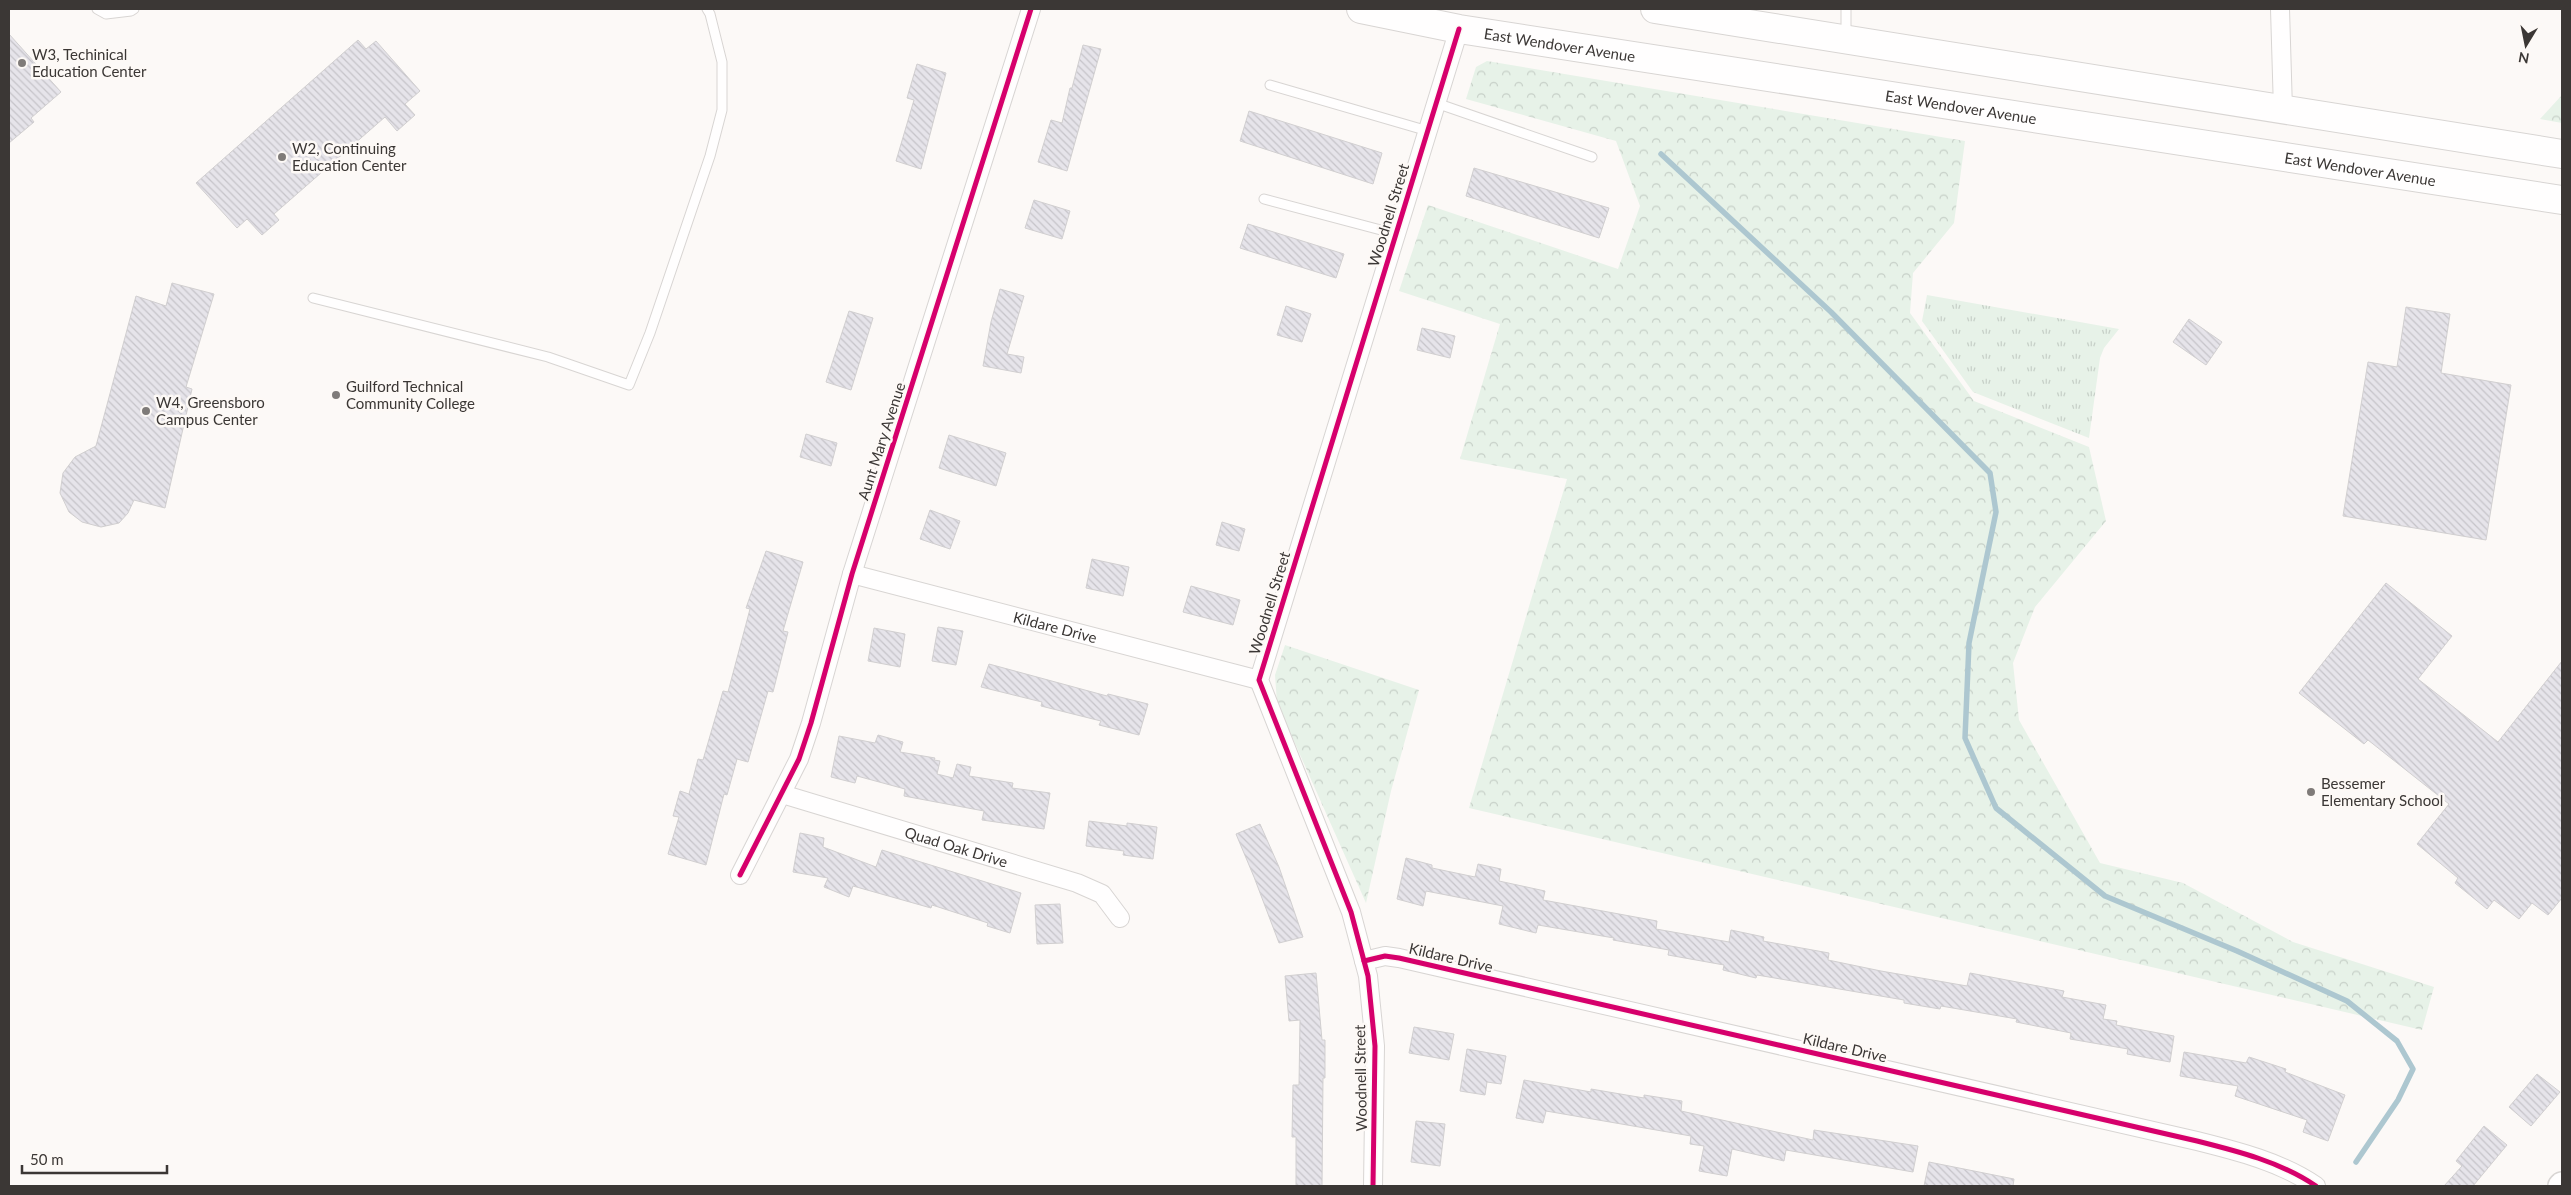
<svg xmlns="http://www.w3.org/2000/svg" width="2571" height="1195" font-family="Lato,sans-serif">
<style>
.grass{fill:url(#grass-tufts)}
.forest{fill:url(#forest-crowns)}
.lines{fill:none;stroke-linecap:round;stroke-linejoin:round}
.stream{stroke:#adc7d0;stroke-width:5.5}
.building{fill:url(#building-back-hatch);stroke:#d1cfd0}
.lane-casing{stroke:#d8d5d3;stroke-width:11}
.street-casing{stroke:#d8d5d3;stroke-width:20}
.secondary-casing{stroke:#d8d5d3;stroke-width:28}
.highway-casing{stroke:#d8d5d3;stroke-width:30}
.lane{stroke:#fffefe;stroke-width:9}
.street{stroke:#fffefe;stroke-width:18}
.secondary{stroke:#fffefe;stroke-width:25}
.highway{stroke:#fffefe;stroke-width:28}
.cycleway-casing{stroke:#fdf9f6;stroke-width:8}
.cycleway{stroke:#d6006c;stroke-width:5}
.poi-dot{fill:#7f7b79;stroke:#fdf9f6;stroke-width:2}
.labels{text-anchor:middle;dominant-baseline:central;stroke-width:5;stroke-linejoin:round;paint-order:stroke}
.street-label{font-size:15px;fill:#3b3735;stroke:#fdf9f6}
.poi-label{font-size:15px;fill:#3b3735;stroke:#fdf9f6;text-anchor:start}
</style>
<defs>
<pattern id="grass-tufts" width="24" height="20" patternUnits="userSpaceOnUse" patternTransform="scale(1.25)"><rect width="24" height="20" fill="#e7f2e8"/><path d="M3 7l-1-3M5 7V3M7 7l1-3M15 17l-1-3M17 17v-4M19 17l1-3" fill="none" stroke="#c7d0c8"/></pattern>
<pattern id="forest-crowns" width="20" height="18" patternUnits="userSpaceOnUse" patternTransform="scale(1.25)"><rect width="20" height="18" fill="#e7f2e8"/><path d="M2 6a3 3 0 1 1 6 0M12 15a3 3 0 1 1 6 0" fill="none" stroke="#c7d0c8"/></pattern>
<pattern id="building-back-hatch" width="6" height="6" patternUnits="userSpaceOnUse" patternTransform="scale(1.25)"><rect width="6" height="6" fill="#e6e4ea"/><path d="M-1 5l2 2M0 0l6 6M5-1l2 2" fill="none" stroke="#c6c4c9"/></pattern>
</defs>
<rect width="100%" height="100%" fill="#fcf9f7"/>
<polygon class="grass" points="1927,295 2119,329 2104,348 2100,358 2089,438 1973,392 1922,321"/>
<g class="forest">
<polygon points="1487,61 1965,141 1954,223 1913,273 1910,313 1974,401 2089,447 2106,521 2035,607 2013,663 2019,720 2100,863 2183,883 2293,942 2434,987 2422,1030 1469,808 1567,479 1460,459 1500,324 1399,291 1428,205 1618,269 1640,206 1616,141 1466,99 1476,67"/>
<polygon points="2562,95 2562,123 2540,119"/>
<polygon points="1285,645 1419,690 1391,791 1366,903 1277,703 1275,675"/>
</g>
<g class="lines">
<polyline class="stream" points="1661,154 1831,312 1990,473 1996,512 1969,643 1965,738 1996,808 2105,896 2237,951 2347,1001 2397,1041 2413,1069 2398,1100 2356,1162"/>
</g>
<g class="building">
<polygon points="9,34 61,92 31,118 34,122 9,143"/>
<polygon points="358,40 366,49 376,41 420,91 405,104 415,115 397,131 385,117 274,214 279,220 262,235 247,219 237,228 196,183"/>
<polygon points="1083,45 1101,49 1067,171 1038,162 1051,120 1062,123 1070,88 1072,88"/>
<polygon points="917,64 946,73 921,169 896,161 914,100 907,98"/>
<polygon points="1249,111 1382,153 1373,184 1240,141"/>
<polygon points="1474,168 1609,208 1599,238 1466,196"/>
<polygon points="1034,200 1070,211 1062,239 1025,228"/>
<polygon points="1248,224 1344,254 1336,278 1240,248"/>
<polygon points="172,283 214,294 186,387 192,389 165,508 134,500 128,513 119,523 101,527 82,522 69,512 60,493 63,473 75,457 96,446 136,296 166,306"/>
<polygon points="1000,289 1024,296 1007,354 1024,357 1021,373 983,366 991,322"/>
<polygon points="1286,306 1311,314 1302,342 1277,335"/>
<polygon points="2406,307 2450,314 2441,373 2511,385 2486,540 2343,516 2368,362 2397,367"/>
<polygon points="849,311 873,318 851,390 826,382"/>
<polygon points="2189,319 2222,342 2206,365 2173,342"/>
<polygon points="1422,328 1455,336 1450,358 1417,350"/>
<polygon points="806,434 837,443 831,466 800,457"/>
<polygon points="949,435 1006,453 996,486 939,468"/>
<polygon points="930,510 960,521 950,549 920,539"/>
<polygon points="1222,522 1245,529 1239,551 1216,545"/>
<polygon points="766,551 803,562 783,631 788,632 773,692 768,691 748,762 737,759 727,795 724,794 706,865 668,854 679,817 673,816 680,791 689,794 698,759 703,760 723,691 728,692 750,609 746,608"/>
<polygon points="1092,559 1129,567 1123,596 1086,588"/>
<polygon points="2386,583 2452,636 2418,679 2498,742 2562,661 2562,898 2548,915 2532,903 2519,919 2494,900 2487,909 2455,883 2458,878 2417,844 2449,804 2368,740 2364,744 2299,693"/>
<polygon points="1191,586 1240,600 1233,625 1183,612"/>
<polygon points="938,627 963,631 956,665 932,661"/>
<polygon points="874,628 905,634 900,667 868,661"/>
<polygon points="989,664 1107,696 1108,694 1148,704 1139,735 1099,725 1101,721 1041,706 1042,702 981,687"/>
<polygon points="878,735 903,742 900,752 935,758 934,760 940,761 937,774 953,778 957,764 971,767 969,776 1013,783 1012,788 1050,793 1044,829 982,820 984,811 904,796 905,789 857,776 855,783 831,777 839,736 875,743"/>
<polygon points="1089,821 1127,826 1127,823 1157,827 1153,859 1123,855 1124,851 1086,846"/>
<polygon points="1260,824 1279,867 1303,937 1279,943 1254,877 1236,834"/>
<polygon points="800,833 824,838 823,847 876,867 882,850 1021,893 1010,933 987,926 988,923 932,905 931,908 853,886 849,897 824,887 828,878 793,872"/>
<polygon points="1406,858 1432,865 1432,868 1475,877 1478,864 1501,869 1499,881 1545,891 1543,900 1657,921 1656,929 1729,942 1731,930 1764,937 1763,941 1829,953 1828,960 1881,971 1967,986 1970,973 2064,991 2062,997 2106,1005 2103,1019 2117,1021 2116,1025 2174,1036 2170,1062 2127,1054 2128,1049 2070,1039 2071,1033 2016,1022 2017,1019 1941,1006 1940,1009 1904,1003 1904,1000 1757,975 1756,978 1723,970 1724,965 1668,955 1669,950 1613,940 1614,938 1538,925 1536,933 1499,924 1503,906 1426,891 1423,906 1397,899"/>
<polygon points="1060,904 1063,943 1037,944 1035,905"/>
<polygon points="1316,973 1322,1040 1325,1040 1325,1078 1323,1078 1322,1186 1296,1186 1296,1137 1292,1137 1293,1085 1299,1085 1300,1020 1289,1021 1285,976"/>
<polygon points="1414,1027 1454,1034 1449,1060 1409,1053"/>
<polygon points="1467,1049 1506,1056 1501,1084 1487,1082 1485,1095 1460,1091"/>
<polygon points="2184,1052 2246,1063 2249,1057 2286,1069 2285,1072 2345,1095 2328,1141 2303,1132 2307,1120 2235,1096 2238,1086 2180,1076"/>
<polygon points="2537,1074 2560,1092 2531,1126 2509,1107"/>
<polygon points="1524,1080 1591,1092 1591,1089 1644,1098 1644,1095 1682,1101 1681,1111 1813,1140 1814,1130 1918,1146 1913,1172 1786,1150 1784,1161 1732,1149 1727,1176 1699,1171 1704,1146 1690,1144 1691,1136 1546,1111 1543,1123 1516,1118"/>
<polygon points="1416,1121 1445,1124 1440,1166 1411,1162"/>
<polygon points="2484,1126 2507,1145 2473,1186 2444,1186 2462,1166 2456,1161"/>
<polygon points="1929,1162 2014,1179 2013,1186 1924,1186"/>
</g>
<g class="lines">
<g class="lane-casing">
<g id="lane">
<polyline points="97,9 106,14 131,11 134,9"/>
<polyline points="1846,9 1846,37"/>
<polyline points="1270,85 1428,131"/>
<polyline points="1436,103 1592,157"/>
<polyline points="1264,199 1396,234"/>
<polyline points="313,298 548,357 629,385 650,333 710,156 722,110 722,62 710,14 707,9"/>
</g>
</g>
<g class="street-casing">
<g id="street">
<polyline points="2280,9 2283,110"/>
<path id="s1" d="M852,574L1259,680"/>
<path id="s2" d="M782,794L1077,883L1102,894L1120,918"/>
<polyline points="740,875 799,759 811,723 852,574 1031,9"/>
<path d="M1364,961L1385,956L1399,958L2197,1141C2237,1151 2281,1162 2316,1186"/>
<polyline points="1373,1186 1375,1046 1368,976 1351,912 1259,680 1459,29"/>
</g>
</g>
<g class="secondary-casing">
<polyline id="secondary" points="2561,1186 2562,1185"/>
</g>
<g class="highway-casing">
<g id="highway">
<path id="s3" d="M1361,9L1459,29L2562,200"/>
<polyline points="1655,9 2562,154"/>
</g>
</g>
<use href="#lane" class="lane"/>
<use href="#street" class="street"/>
<use href="#secondary" class="secondary"/>
<use href="#highway" class="highway"/>
<g class="cycleway-casing">
<g id="cycleway">
<polyline points="740,875 799,759 811,723 852,574 1031,9"/>
<path d="M1364,961L1385,956L1399,958L2197,1141C2237,1151 2281,1162 2316,1186"/>
<polyline points="1373,1186 1375,1046 1368,976 1351,912 1259,680 1459,29"/>
</g>
</g>
<use href="#cycleway" class="cycleway"/>
</g>
<g class="poi-dot">
<circle cx="22" cy="63" r="5"/>
<circle cx="282" cy="157" r="5"/>
<circle cx="336" cy="395" r="5"/>
<circle cx="146" cy="411" r="5"/>
<circle cx="2311" cy="792" r="5"/>
</g>
<g class="labels">
<g class="street-label">
<text stroke="none"><textPath href="#s3" startOffset="202">East Wendover Avenue</textPath></text>
<text stroke="none"><textPath href="#s3" startOffset="608">East Wendover Avenue</textPath></text>
<text stroke="none"><textPath href="#s3" startOffset="1012">East Wendover Avenue</textPath></text>
<text transform="translate(1388 215) rotate(-73)">Woodnell Street</text>
<text transform="translate(881 441) rotate(-72)">Aunt Mary Avenue</text>
<text transform="translate(1269 603) rotate(-73)">Woodnell Street</text>
<text stroke="none"><textPath href="#s1" startOffset="210">Kildare Drive</textPath></text>
<text stroke="none"><textPath href="#s2" startOffset="182">Quad Oak Drive</textPath></text>
<text transform="translate(1451 957) rotate(13)">Kildare Drive</text>
<text transform="translate(1845 1047) rotate(13)">Kildare Drive</text>
<text transform="translate(1360 1078) rotate(-91)">Woodnell Street</text>
</g>
<g class="poi-label">
<text x="32" y="54">W3, Techinical<tspan x="32" dy="17">Education Center</tspan></text>
<text x="292" y="148">W2, Continuing<tspan x="292" dy="17">Education Center</tspan></text>
<text x="346" y="386">Guilford Technical<tspan x="346" dy="17">Community College</tspan></text>
<text x="156" y="402">W4, Greensboro<tspan x="156" dy="17">Campus Center</tspan></text>
<text x="2321" y="783">Bessemer<tspan x="2321" dy="17">Elementary School</tspan></text>
</g>
</g>
<rect width="2571" height="1195" fill="none" stroke="#3b3735" stroke-width="20"/>
<g transform="translate(2526 45) rotate(190)" stroke="#fdf9f6" stroke-width="4" paint-order="stroke">
<path d="M0-4L9 19L0 12L-9 19Z" fill="#3b3735"/>
<text y="-8" font-size="14" font-weight="bold" text-anchor="middle" fill="#3b3735">N</text>
</g>
<path d="M22 1165v8h145v-8" fill="none" stroke="#3b3735" stroke-width="2.5"/>
<text x="30" y="1165" font-size="15" fill="#3b3735" stroke="#fdf9f6" stroke-width="4" paint-order="stroke">50 m</text>
</svg>
